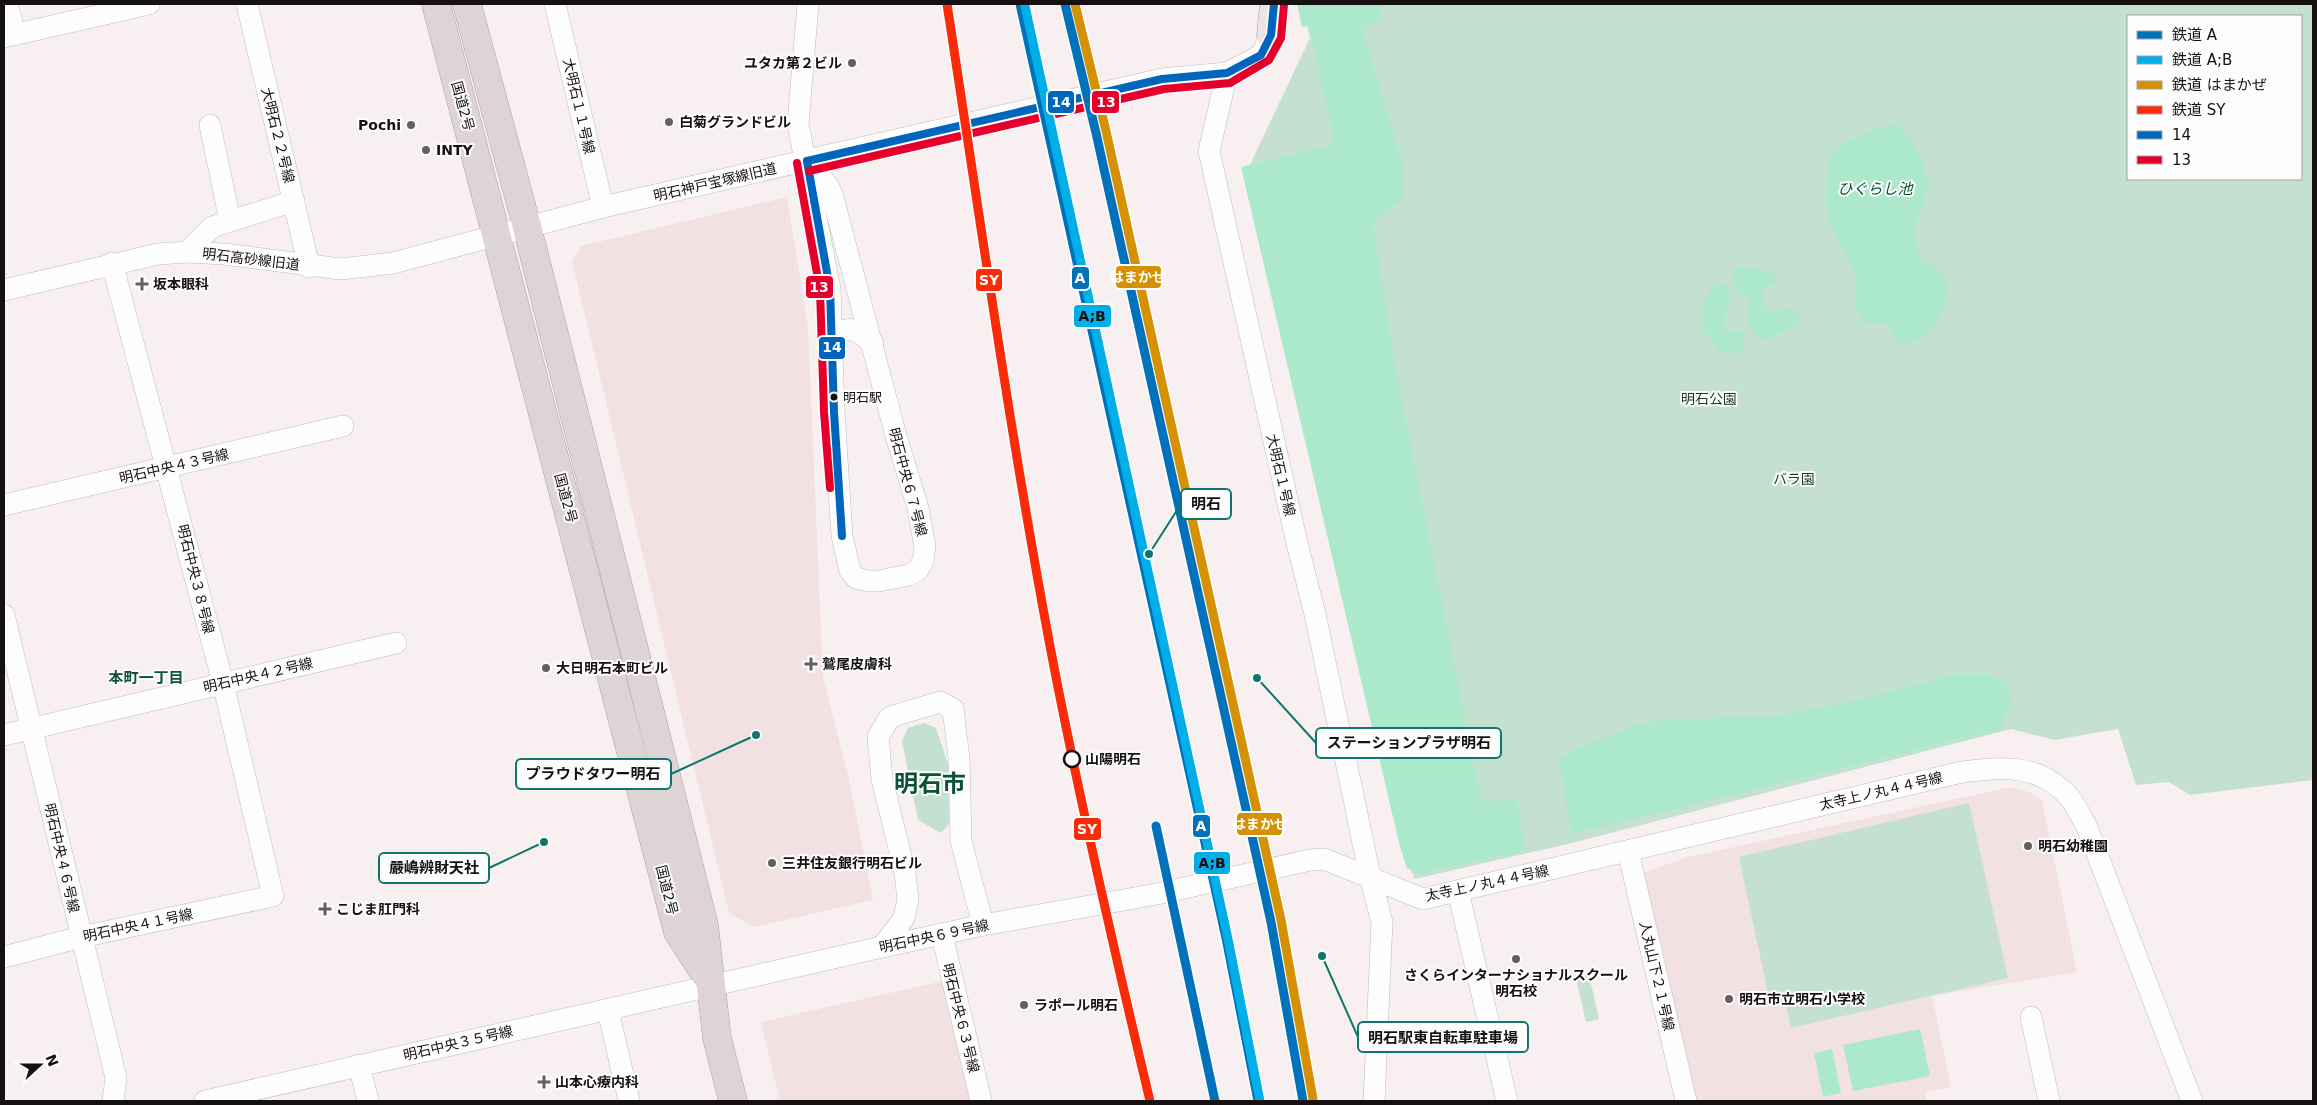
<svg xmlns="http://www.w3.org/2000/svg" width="2317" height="1105" font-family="'DejaVu Sans','Noto Sans JP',sans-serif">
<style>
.built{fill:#f2e1e2}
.green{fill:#c4e0d0;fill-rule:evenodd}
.water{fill:#ace9ca}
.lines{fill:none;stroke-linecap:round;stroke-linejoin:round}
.minor-casing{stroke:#c2bbbc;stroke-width:22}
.major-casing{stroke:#af9fa1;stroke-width:29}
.highway-casing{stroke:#af9fa1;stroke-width:29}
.minor{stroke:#fefdfd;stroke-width:21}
.major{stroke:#ece4e5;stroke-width:28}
.highway{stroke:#dfd4d5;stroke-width:28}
.bus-1-casing{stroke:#fdfdfd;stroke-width:11}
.bus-2-casing{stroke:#fdfdfd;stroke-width:11}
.bus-1{stroke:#0065bd;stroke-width:8}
.bus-2{stroke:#e4002b;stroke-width:8}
.rail-1-casing{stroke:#fdfdfd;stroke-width:12}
.rail-2-casing{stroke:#fdfdfd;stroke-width:12}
.rail-3-casing{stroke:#fdfdfd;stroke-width:12}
.rail-4-casing{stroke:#fdfdfd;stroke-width:12}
.rail-1{stroke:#0072bc;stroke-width:9}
.rail-2{stroke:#02aee7;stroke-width:9}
.rail-3{stroke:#d59003;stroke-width:9}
.rail-4{stroke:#fa2b08;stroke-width:9}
.poi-dot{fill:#655e5f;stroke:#fdfdfd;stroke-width:2}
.bus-dot{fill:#161011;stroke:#fdfdfd;stroke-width:2}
.stop-dot{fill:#fdfdfd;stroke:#161011;stroke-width:2.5}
.labels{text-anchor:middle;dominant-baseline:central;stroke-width:4;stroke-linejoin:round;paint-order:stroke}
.bus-label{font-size:13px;fill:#161011;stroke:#fdfdfd;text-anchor:start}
.poi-label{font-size:14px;font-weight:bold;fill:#161011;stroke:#fdfdfd;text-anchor:start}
.street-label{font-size:14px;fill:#161011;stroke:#fdfdfd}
.park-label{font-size:14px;fill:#153c2a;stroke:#fdfdfd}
.stop-label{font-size:14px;font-weight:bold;fill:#161011;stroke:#fdfdfd;text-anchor:start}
.water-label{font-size:15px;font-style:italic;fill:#024f33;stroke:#fdfdfd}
.neighbourhood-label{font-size:15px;font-weight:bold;fill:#0d5237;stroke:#fdfdfd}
.town-label{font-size:24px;font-weight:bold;fill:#0d5237;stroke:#fdfdfd}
.leader{fill:none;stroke:#0f766e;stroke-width:2}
.callout-dot{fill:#0f766e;stroke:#fdfdfd;stroke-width:2}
.callout{fill:#fdfdfd;stroke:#0f766e;stroke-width:2}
.callout-label{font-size:15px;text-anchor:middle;font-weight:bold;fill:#161011}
.line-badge{stroke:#fdfdfd;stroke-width:2}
.badge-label{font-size:14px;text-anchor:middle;font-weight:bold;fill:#fff}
.pale-badge-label{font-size:14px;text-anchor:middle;font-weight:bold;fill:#111}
</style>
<rect width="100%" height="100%" fill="#f8eff0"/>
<g class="built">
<polygon points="787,197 808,328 823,678 849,779 873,900 754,927 729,913 572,261 581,246"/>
<polygon points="2011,787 2031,793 2042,801 2077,972 1932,996 1951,1087 1925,1092 1927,1101 1697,1101 1643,873 1688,857"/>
<polygon points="943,981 972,1101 780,1101 761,1022"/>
</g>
<g class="green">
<path d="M1302,4H2313V780L2190,795L2169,782L2136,785L2118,729L2054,740L2011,729L1568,844L1414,879L1248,169L1310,38ZM2128,16H2301V179H2128Z"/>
<polygon points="924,723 936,728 948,764 949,824 941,833 918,820 902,741 908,728"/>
<polygon points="1969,803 2008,978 1791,1028 1785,1001 1770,1003 1739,857"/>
<polygon points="1589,975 1599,1019 1586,1022 1576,978"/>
</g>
<g class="water">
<polygon points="1297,4 1380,4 1380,20 1362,29 1403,166 1403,198 1373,222 1392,348 1481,801 1517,800 1525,851 1416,874 1407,868 1400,847 1241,167 1335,144 1309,26 1302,27"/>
<path d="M1889,124C1892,125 1898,126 1900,127C1912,135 1930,176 1927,189C1923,209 1911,228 1917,249C1921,263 1936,264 1943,275C1954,292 1939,326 1923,336C1917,341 1909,343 1902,344L1893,338L1887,324L1862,322L1855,307L1856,278L1851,263L1838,243L1827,211L1826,192L1829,158L1841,144Z"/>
<polygon points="1741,266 1773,272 1777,279 1773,285 1765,288 1761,303 1765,309 1773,311 1793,309 1799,314 1799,324 1775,336 1761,340 1752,332 1746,320 1751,305 1748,298 1737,293 1734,284 1734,269"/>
<path d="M1721,283L1726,285L1731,297L1728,301L1724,328L1726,330L1742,331C1750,351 1737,357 1719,352C1715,345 1707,336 1704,328C1699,311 1705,290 1721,283Z"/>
<polygon points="1957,674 1990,674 2006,684 2011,700 2001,729 1571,834 1559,759 1569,752 1633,726 1660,720 1777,716 1858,700"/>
<polygon points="1920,1029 1930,1076 1853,1091 1843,1045"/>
<polygon points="1832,1049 1841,1093 1823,1097 1814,1053"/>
</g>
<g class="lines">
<g class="minor-casing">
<g id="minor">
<polyline points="7,4 15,34"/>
<polyline points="247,4 309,267"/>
<polyline points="555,4 603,207"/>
<polyline points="4,37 149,4"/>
<polyline points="1227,73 1209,151 1296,539 1315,614 1370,876 1382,922 1374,1101"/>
<polyline points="210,125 230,221"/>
<polyline points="807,161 828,186 832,194 896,436 918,508 925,547 923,561 918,570 909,575 878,581 868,581 856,578 850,571 842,536 834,412 830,289 798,124 808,4"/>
<polyline points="187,252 212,227 294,201"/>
<polyline points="4,290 158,254 187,252 224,254 341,269 393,263 603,207 1162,79 1227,73 1261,55 1271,35"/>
<path d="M832,342C847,321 855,330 873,343"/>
<polyline points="4,505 343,426"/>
<polyline points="4,615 116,1078 113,1101"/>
<polyline points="4,735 396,643"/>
<polyline points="1628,851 1686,1101"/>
<polyline points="1458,891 1507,1101"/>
<polyline points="942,935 981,1101"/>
<polyline points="882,947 904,918 908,900 905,873 882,779 878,737 890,717 940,702 953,709 959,758 961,841 983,925"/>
<polyline points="4,957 81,937 273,896 223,683 112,263"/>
<polyline points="608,1010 629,1101"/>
<polyline points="2031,1017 2049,1101"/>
<polyline points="359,1065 368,1101"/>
<path d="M205,1101L882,947L983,925L1157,894L1310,860L1324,859L1423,899L1962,772C2004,767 2039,763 2070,798C2076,806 2081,817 2086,825L2192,1101"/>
</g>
</g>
<g class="major-casing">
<polyline id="major" points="1271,35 1274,4"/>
</g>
<g class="highway-casing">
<g id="highway">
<polyline points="436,4 678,932 707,977"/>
<polyline points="467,4 527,227 704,925 717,1038 733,1101"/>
</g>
</g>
<use href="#minor" class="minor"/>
<use href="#major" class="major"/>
<use href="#highway" class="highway"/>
<g class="bus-1-casing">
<g id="bus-1">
<polyline points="807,161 1162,79 1227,73 1261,55 1271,35 1274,4"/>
<polyline points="807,161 830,289 834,412 842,536"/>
</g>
</g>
<g class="bus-2-casing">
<g id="bus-2">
<polyline points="797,163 820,290 824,412 830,488"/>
<polyline points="809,171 1164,89 1230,83 1269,60 1281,38 1284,5"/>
</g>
</g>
<use href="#bus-1" class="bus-1"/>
<use href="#bus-2" class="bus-2"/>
<g class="rail-1-casing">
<g id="rail-1">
<polyline points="1020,4 1226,938 1258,1101"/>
<polyline points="1065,4 1096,133 1271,922 1303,1101"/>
<polyline points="1156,826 1215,1101"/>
</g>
</g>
<g class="rail-2-casing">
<polyline id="rail-2" points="1025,6 1228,939 1260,1101"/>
</g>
<g class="rail-3-casing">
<polyline id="rail-3" points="1075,4 1106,131 1281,920 1313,1099"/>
</g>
<g class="rail-4-casing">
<path id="rail-4" d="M947,4C980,218 1010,433 1050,646C1079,799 1114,950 1150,1101"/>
</g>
<use href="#rail-1" class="rail-1"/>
<use href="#rail-2" class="rail-2"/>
<use href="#rail-3" class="rail-3"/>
<use href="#rail-4" class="rail-4"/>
</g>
<g class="poi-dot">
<circle cx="852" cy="63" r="5"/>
<circle cx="669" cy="122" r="5"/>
<circle cx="411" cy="125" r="5"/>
<circle cx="426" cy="150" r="5"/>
<path d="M139.5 276.5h5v5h5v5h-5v5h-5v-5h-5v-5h5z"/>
<path d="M808.5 656.5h5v5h5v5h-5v5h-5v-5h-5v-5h5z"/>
<circle cx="546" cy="668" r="5"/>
<circle cx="2028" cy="846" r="5"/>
<circle cx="772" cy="863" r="5"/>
<path d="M322.5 901.5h5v5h5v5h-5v5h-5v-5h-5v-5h5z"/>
<circle cx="1516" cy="959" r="5"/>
<circle cx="1729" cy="999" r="5"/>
<circle cx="1024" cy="1005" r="5"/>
<path d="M541.5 1074.5h5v5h5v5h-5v5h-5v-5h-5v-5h5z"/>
</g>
<circle class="bus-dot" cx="834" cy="397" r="4.5"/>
<circle class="stop-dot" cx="1072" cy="759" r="8"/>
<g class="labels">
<g class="bus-label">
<text x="843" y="397">明石駅</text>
</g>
<g class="poi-label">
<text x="842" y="63" text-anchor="end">ユタカ第２ビル</text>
<text x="679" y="122">白菊グランドビル</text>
<text x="401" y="125" text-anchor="end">Pochi</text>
<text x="436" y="150">INTY</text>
<text x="153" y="284">坂本眼科</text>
<text x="822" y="664">鷲尾皮膚科</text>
<text x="556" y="668">大日明石本町ビル</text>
<text x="2038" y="846">明石幼稚園</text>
<text x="782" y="863">三井住友銀行明石ビル</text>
<text x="336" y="909">こじま肛門科</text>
<text x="1516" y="975" text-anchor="middle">さくらインターナショナルスクール<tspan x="1516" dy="16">明石校</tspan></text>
<text x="1739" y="999">明石市立明石小学校</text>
<text x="1034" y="1005">ラポール明石</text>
<text x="555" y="1082">山本心療内科</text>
</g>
<g class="street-label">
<text transform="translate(463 106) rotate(75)">国道2号</text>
<text transform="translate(579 106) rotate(77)">大明石１１号線</text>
<text transform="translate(278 135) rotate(76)">大明石２２号線</text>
<text transform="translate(715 182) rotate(-13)">明石神戸宝塚線旧道</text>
<text transform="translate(251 259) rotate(7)">明石高砂線旧道</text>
<text transform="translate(174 466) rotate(-13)">明石中央４３号線</text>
<text transform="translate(1281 475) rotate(77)">大明石１号線</text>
<text transform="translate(908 482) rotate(75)">明石中央６７号線</text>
<text transform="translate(566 498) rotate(75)">国道2号</text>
<text transform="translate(196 579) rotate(76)">明石中央３８号線</text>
<text transform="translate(258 675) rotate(-13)">明石中央４２号線</text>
<text transform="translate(1881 791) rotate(-13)">太寺上ノ丸４４号線</text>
<text transform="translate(62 858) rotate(77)">明石中央４６号線</text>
<text transform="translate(1487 883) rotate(-12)">太寺上ノ丸４４号線</text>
<text transform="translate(667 890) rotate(76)">国道2号</text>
<text transform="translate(138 925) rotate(-12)">明石中央４１号線</text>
<text transform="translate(934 936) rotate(-12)">明石中央６９号線</text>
<text transform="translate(1657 976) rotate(77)">人丸山下２１号線</text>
<text transform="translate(961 1018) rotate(76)">明石中央６３号線</text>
<text transform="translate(458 1043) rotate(-13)">明石中央３５号線</text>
</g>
<g class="park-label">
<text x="1709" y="399">明石公園</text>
<text x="1794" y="479">バラ園</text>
</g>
<g class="stop-label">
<text x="1085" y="759">山陽明石</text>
</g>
<g class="water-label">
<text x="1875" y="189">ひぐらし池</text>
</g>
<g class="neighbourhood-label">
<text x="146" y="678">本町一丁目</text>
</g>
<g class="town-label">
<text x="930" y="784">明石市</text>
</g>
</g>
<path class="leader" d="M1149 554L1181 504M1257 678L1316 743M756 735L671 774M544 842L489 868M1322 956L1358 1037"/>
<g class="callout-dot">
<circle cx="1149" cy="554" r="5"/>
<circle cx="1257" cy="678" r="5"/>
<circle cx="756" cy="735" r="5"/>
<circle cx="544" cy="842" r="5"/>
<circle cx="1322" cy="956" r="5"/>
</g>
<g class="callout">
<rect x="1181" y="489" width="50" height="30" rx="5"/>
<rect x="1316" y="728" width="185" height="30" rx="5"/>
<rect x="516" y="759" width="155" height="30" rx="5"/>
<rect x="379" y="853" width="110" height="30" rx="5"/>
<rect x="1358" y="1022" width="170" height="30" rx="5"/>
</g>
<g class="callout-label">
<text x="1206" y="509">明石</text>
<text x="1409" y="748">ステーションプラザ明石</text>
<text x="593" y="779">プラウドタワー明石</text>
<text x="434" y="873">嚴嶋辨財天社</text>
<text x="1443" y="1043">明石駅東自転車駐車場</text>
</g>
<g class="line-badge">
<rect x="1047" y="90" width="28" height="24" rx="5" fill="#0065bd"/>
<rect x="1091" y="90" width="29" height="24" rx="5" fill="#e4002b"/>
<rect x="1115" y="265" width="47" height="24" rx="5" fill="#d59003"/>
<rect x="1071" y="266" width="19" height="24" rx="5" fill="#0072bc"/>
<rect x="975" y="268" width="28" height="24" rx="5" fill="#fa2b08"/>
<rect x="805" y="275" width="29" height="24" rx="5" fill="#e4002b"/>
<rect x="1073" y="304" width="39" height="24" rx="5" fill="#02aee7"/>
<rect x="818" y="336" width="28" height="24" rx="5" fill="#0065bd"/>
<rect x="1236" y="812" width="47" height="24" rx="5" fill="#d59003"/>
<rect x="1192" y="814" width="19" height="24" rx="5" fill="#0072bc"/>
<rect x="1073" y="817" width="29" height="24" rx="5" fill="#fa2b08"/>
<rect x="1193" y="851" width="38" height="24" rx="5" fill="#02aee7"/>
</g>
<g class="badge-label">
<text x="1061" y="107">14</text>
<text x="1106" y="107">13</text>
<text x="1138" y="282">はまかぜ</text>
<text x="1080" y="283">A</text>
<text x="989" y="285">SY</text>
<text x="819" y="292">13</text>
<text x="832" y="352">14</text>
<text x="1260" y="829">はまかぜ</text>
<text x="1201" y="831">A</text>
<text x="1087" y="834">SY</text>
</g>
<g class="pale-badge-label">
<text x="1092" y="321">A;B</text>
<text x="1212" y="868">A;B</text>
</g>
<rect width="2317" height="1105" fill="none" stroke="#161011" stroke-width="10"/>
<rect x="2127" y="15" width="175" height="165" fill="#fdfdfd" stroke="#a19e9f"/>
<rect x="2137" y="31" width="25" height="8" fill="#0072bc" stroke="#a19e9f"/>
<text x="2172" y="40" font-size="15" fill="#161011">鉄道 A</text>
<rect x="2137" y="56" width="25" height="8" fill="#02aee7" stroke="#a19e9f"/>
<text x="2172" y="65" font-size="15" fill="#161011">鉄道 A;B</text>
<rect x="2137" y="81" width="25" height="8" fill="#d59003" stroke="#a19e9f"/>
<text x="2172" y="90" font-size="15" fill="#161011">鉄道 はまかぜ</text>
<rect x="2137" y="106" width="25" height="8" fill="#fa2b08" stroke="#a19e9f"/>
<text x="2172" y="115" font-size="15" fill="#161011">鉄道 SY</text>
<rect x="2137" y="131" width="25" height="8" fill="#0065bd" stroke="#a19e9f"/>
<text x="2172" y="140" font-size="15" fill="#161011">14</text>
<rect x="2137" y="156" width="25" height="8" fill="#e4002b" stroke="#a19e9f"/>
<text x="2172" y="165" font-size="15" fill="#161011">13</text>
<g transform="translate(40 1065) rotate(69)" stroke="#fdfdfd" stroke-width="4" paint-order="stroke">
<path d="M0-4L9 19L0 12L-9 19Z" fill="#161011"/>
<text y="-8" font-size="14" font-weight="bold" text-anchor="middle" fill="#161011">N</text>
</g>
</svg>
